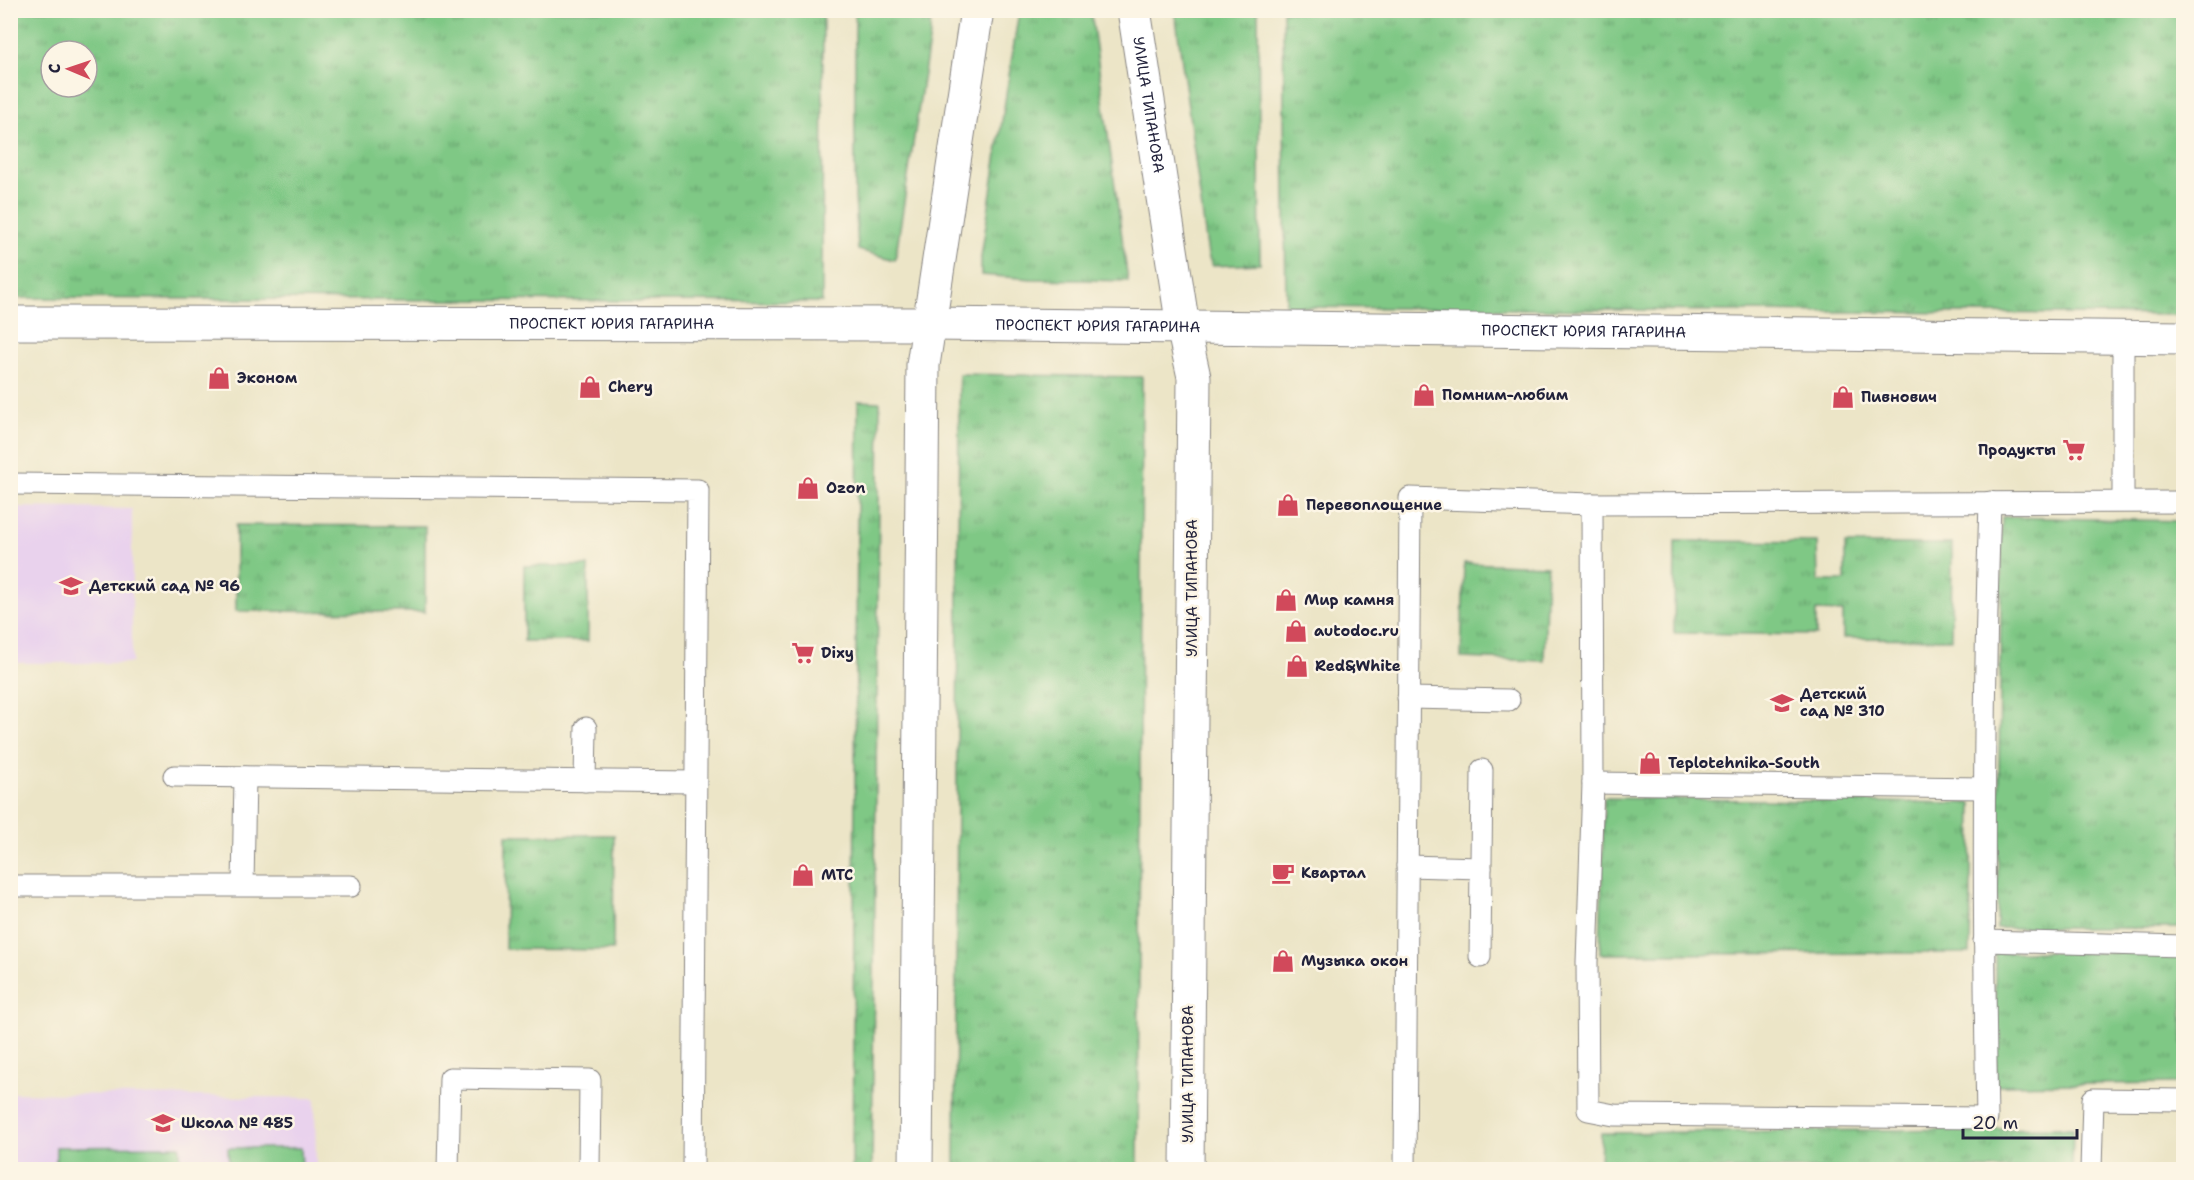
<svg xmlns="http://www.w3.org/2000/svg" width="2194" height="1180" font-family="'Shantell Sans',sans-serif">
<style>
.built{fill:#e9d2ed}
.grass{fill:url(#grass-tufts);stroke:#507560;stroke-width:1.5;fill-rule:evenodd}
.pitch{fill:#7fc885;stroke:#507560;stroke-width:1.5}
.lines{fill:none;stroke-linecap:round;stroke-linejoin:round}
.lane-casing{stroke:#878481;stroke-width:23}
.street-casing{stroke:#878481;stroke-width:35}
.primary-casing{stroke:#878481;stroke-width:35}
.lane{stroke:#fff;stroke-width:21}
.street{stroke:#fff;stroke-width:33}
.primary{stroke:#fff;stroke-width:33}
.labels{text-anchor:middle;dominant-baseline:central;stroke-width:5;stroke-linejoin:round;paint-order:stroke}
.street-label{font-size:15px;fill:#22223b;stroke:#fcf5e5}
.poi-label{font-size:15px;font-weight:bold;fill:#22223b;stroke:#fcf5e5;text-anchor:start}
</style>
<defs>
<pattern id="grass-tufts" width="24" height="20" patternUnits="userSpaceOnUse" patternTransform="scale(1.5)"><rect width="24" height="20" fill="#7fc885"/><path d="M3 7l-1-3M5 7V3M7 7l1-3M15 17l-1-3M17 17v-4M19 17l1-3" fill="none" stroke="#68a26e"/></pattern>
</defs>
<rect width="100%" height="100%" fill="#fcf5e5"/>
<filter id="ink" filterUnits="userSpaceOnUse"><feTurbulence type="fractalNoise" baseFrequency=".0167" numOctaves="2"/><feDisplacementMap in="SourceGraphic" scale="12" xChannelSelector="R" yChannelSelector="G"/><feConvolveMatrix kernelMatrix="1 2 1 2 8 2 1 2 1" color-interpolation-filters="sRGB"/></filter>
<filter id="wash" filterUnits="userSpaceOnUse"><feTurbulence type="fractalNoise" baseFrequency=".008" numOctaves="4" result="noise"/><feDisplacementMap in="SourceGraphic" scale="24" xChannelSelector="R" yChannelSelector="G"/><feGaussianBlur stdDeviation="1.35" result="paint"/><feColorMatrix in="noise" values="0 0 0 0 0 0 0 0 0 0 0 0 0 0 0 0 0 1.4 0 .05"/><feComposite in="paint" operator="in"/></filter>
<g filter="url(#wash)">
<rect width="100%" height="100%" fill="#ece5c7"/>
<g class="built">
<polygon points="11,507 132,509 132,663 11,663"/>
<polygon points="11,1093 315,1098 316,1169 11,1170"/>
</g>
<g class="grass">
<path d="M11,10L823,11L822,302L11,298ZM51,51H87V87H51Z"/>
<polygon points="855,11 931,11 930,35 895,260 858,250 855,196"/>
<polygon points="1019,11 1091,11 1128,281 1032,279 981,275 981,257"/>
<polygon points="1175,11 1258,11 1260,264 1212,266 1208,255"/>
<polygon points="1283,11 2183,11 2183,315 1286,307"/>
<polygon points="959,374 1142,377 1138,1169 955,1169"/>
<polygon points="858,401 880,402 872,1170 852,1169"/>
<polygon points="2002,517 2183,521 2183,928 1997,928"/>
<polygon points="236,525 425,526 425,612 236,611"/>
<polygon points="1675,541 1817,542 1818,581 1845,581 1845,544 1952,544 1951,639 1843,638 1843,612 1816,611 1816,635 1674,633"/>
<polygon points="1464,563 1547,566 1544,661 1461,658"/>
<rect x="524" y="566" width="64" height="75"/>
<polygon points="1604,798 1972,803 1970,953 1600,954"/>
<polygon points="506,835 614,835 613,950 505,949"/>
<polygon points="1995,952 2183,953 2183,1083 1996,1085"/>
<polygon points="2073,1128 2072,1169 1600,1169 1601,1133"/>
</g>
<g class="pitch">
<polygon points="180,1146 180,1169 56,1169 56,1147"/>
<polygon points="228,1148 301,1148 302,1169 229,1169"/>
</g>
</g>
<g filter="url(#ink)">
<g class="lines">
<g class="lane-casing">
<g id="lane">
<polyline points="2123,338 2123,501"/>
<polyline points="10,484 698,490 693,1170"/>
<path d="M1592,504L1593,783L1587,962L1588,1110L1614,1115L1987,1118C1983,912 1983,707 1990,502"/>
<polyline points="1408,698 1509,700"/>
<polyline points="174,776 695,782"/>
<polyline points="585,781 586,728"/>
<polyline points="1593,783 1984,788"/>
<polyline points="1407,866 1481,868"/>
<polyline points="243,885 245,777"/>
<polyline points="10,886 351,886"/>
<polyline points="1984,941 2184,946"/>
<polyline points="1480,957 1482,770"/>
<polyline points="448,1170 450,1078 590,1080 589,1170"/>
<polyline points="1405,1170 1410,498 1592,504 2184,502"/>
<polyline points="2091,1170 2093,1099 2184,1100"/>
</g>
</g>
<g class="street-casing">
<g id="street">
<path id="s1" d="M10,323L929,324L2184,338"/>
</g>
</g>
<g class="primary-casing">
<g id="primary">
<path id="s2" d="M1134,10L1183,327L1194,377L1187,1170"/>
<polyline points="916,1170 923,365 977,10"/>
</g>
</g>
<use href="#lane" class="lane"/>
<use href="#street" class="street"/>
<use href="#primary" class="primary"/>
</g>
</g>
<defs>
<g id="shop-bare" transform="scale(1.8)"><path d="M-5-2.5h2.3a2.7 3.5 0 0 1 5.4 0H5L5.5 6h-11ZM-1.5-2.5h3a1.5 2.3 0 0 0-3 0Z" fill="#d1495b" stroke="#fcf5e5" stroke-width="2.5" paint-order="stroke"/></g>
<g id="supermarket-bare" transform="scale(1.8)"><path d="M-6-5.5h2.5l.6 2H6L4.5 2H-2.5L-4.4-4H-6ZM-1.5 3.2a1.3 1.3 0 1 0 .1 0ZM3 3.2a1.3 1.3 0 1 0 .1 0Z" fill="#d1495b" stroke="#fcf5e5" stroke-width="2.5" paint-order="stroke"/></g>
<g id="school-bare" transform="scale(1.8)"><path d="M0-5L7-2L0 1L-7-2ZM-4 1L0 2.5L4 1V4Q0 6-4 4Z" fill="#d1495b" stroke="#fcf5e5" stroke-width="2.5" paint-order="stroke"/></g>
<g id="cafe-bare" transform="scale(1.8)"><path d="M-5.5-4.5H6V0H3Q3 3.5 0 3.5H-2.5Q-5.5 3.5-5.5 0ZM3-3.2v2h1.7v-2ZM-6 4.5H4V6H-6Z" fill="#d1495b" stroke="#fcf5e5" stroke-width="2.5" paint-order="stroke"/></g>
</defs>
<g fill-rule="evenodd">
<use href="#shop-bare" x="219" y="378"/>
<use href="#shop-bare" x="590" y="387"/>
<use href="#shop-bare" x="1424" y="395"/>
<use href="#shop-bare" x="1843" y="397"/>
<use href="#supermarket-bare" x="2074" y="450"/>
<use href="#shop-bare" x="808" y="488"/>
<use href="#shop-bare" x="1288" y="505"/>
<use href="#school-bare" x="71" y="586"/>
<use href="#shop-bare" x="1286" y="600"/>
<use href="#shop-bare" x="1296" y="631"/>
<use href="#supermarket-bare" x="803" y="653"/>
<use href="#shop-bare" x="1297" y="666"/>
<use href="#school-bare" x="1782" y="703"/>
<use href="#shop-bare" x="1650" y="763"/>
<use href="#cafe-bare" x="1283" y="873"/>
<use href="#shop-bare" x="803" y="875"/>
<use href="#shop-bare" x="1283" y="961"/>
<use href="#school-bare" x="163" y="1123"/>
</g>
<g class="labels">
<g class="street-label">
<text stroke="none"><textPath href="#s2" startOffset="96">УЛИЦА ТИПАНОВА</textPath></text>
<text stroke="none"><textPath href="#s1" startOffset="602">ПРОСПЕКТ ЮРИЯ ГАГАРИНА</textPath></text>
<text stroke="none"><textPath href="#s1" startOffset="1088">ПРОСПЕКТ ЮРИЯ ГАГАРИНА</textPath></text>
<text stroke="none"><textPath href="#s1" startOffset="1574">ПРОСПЕКТ ЮРИЯ ГАГАРИНА</textPath></text>
<text transform="translate(1192 588) rotate(-90)">УЛИЦА ТИПАНОВА</text>
<text transform="translate(1188 1074) rotate(-90)">УЛИЦА ТИПАНОВА</text>
</g>
<g class="poi-label">
<text x="237" y="378">Эконом</text>
<text x="608" y="387">Chery</text>
<text x="1442" y="395">Помним-любим</text>
<text x="1861" y="397">Пивнович</text>
<text x="2056" y="450" text-anchor="end">Продукты</text>
<text x="826" y="488">Ozon</text>
<text x="1306" y="505">Перевоплощение</text>
<text x="89" y="586">Детский сад № 96</text>
<text x="1304" y="600">Мир камня</text>
<text x="1314" y="631">autodoc.ru</text>
<text x="821" y="653">Dixy</text>
<text x="1315" y="666">Red&amp;White</text>
<text x="1800" y="694">Детский<tspan x="1800" dy="17">сад № 310</tspan></text>
<text x="1668" y="763">Teplotehnika-South</text>
<text x="1301" y="873">Квартал</text>
<text x="821" y="875">МТС</text>
<text x="1301" y="961">Музыка окон</text>
<text x="181" y="1123">Школа № 485</text>
</g>
</g>
<rect width="2194" height="1180" fill="none" stroke="#fcf5e5" stroke-width="36"/>
<g transform="translate(69 69) rotate(272)"><circle r="28" fill="#fcf5e5" stroke="#a5a1a1" stroke-width="1.5"/>
<path d="M0-4.5L10 22L0 15L-10 22Z" fill="#d1495b"/>
<text y="-9" font-size="16" font-weight="bold" text-anchor="middle" fill="#22223b">С</text>
</g>
<path d="M1963 1129v9h114v-9" fill="none" stroke="#22223b" stroke-width="3"/>
<text x="1972" y="1129" font-size="18" fill="#22223b" stroke="#fcf5e5" stroke-width="4.5" paint-order="stroke">20 m</text>
</svg>
